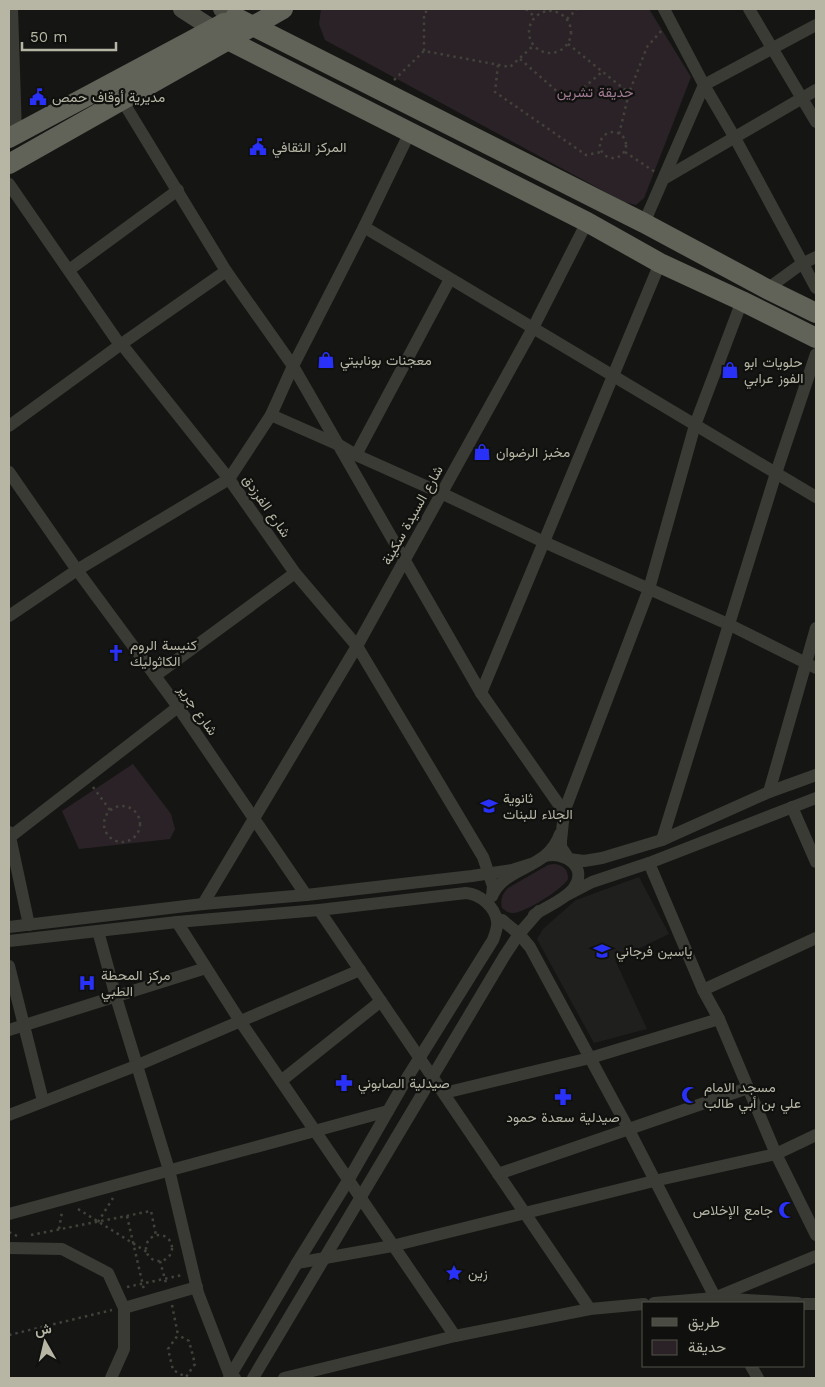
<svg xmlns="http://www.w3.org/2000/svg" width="825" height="1387" font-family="'Work Sans',Vazirmatn,sans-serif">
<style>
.built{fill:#1f201d}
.green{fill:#2b2227}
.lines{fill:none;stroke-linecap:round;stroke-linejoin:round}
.path{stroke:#42423b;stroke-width:2.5;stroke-dasharray:2.5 4;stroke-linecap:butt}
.minor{stroke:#3a3b35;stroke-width:12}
.secondary{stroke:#4a4b43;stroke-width:18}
.trunk{stroke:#626358;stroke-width:20}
.labels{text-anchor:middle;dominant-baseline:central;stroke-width:4.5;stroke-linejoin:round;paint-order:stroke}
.park-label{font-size:14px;fill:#a27b94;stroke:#10110f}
.poi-label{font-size:14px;fill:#b7b6a5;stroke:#10110f;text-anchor:start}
.street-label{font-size:14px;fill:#b7b6a5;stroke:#10110f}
</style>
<rect width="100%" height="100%" fill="#151614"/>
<polygon class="built" points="639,877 669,934 615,960 647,1029 594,1043 537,939 543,929 576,900"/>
<g class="green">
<polygon points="321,9 649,9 691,77 644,198 636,205 624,202 325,40 319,24"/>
<polygon points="133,764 171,814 175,829 170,839 79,849 62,811"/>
<path d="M554,864C563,865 568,869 568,879C563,889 524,913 513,913C508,913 506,911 502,908C500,900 502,894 508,888L548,865Z"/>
</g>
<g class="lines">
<g class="path">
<polyline points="526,9 535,17"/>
<circle cx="550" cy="32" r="21"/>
<polyline points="567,19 577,9"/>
<polyline points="568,44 629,93"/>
<polyline points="424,51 424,13 431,9"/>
<polyline points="520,59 568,101 602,72"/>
<polyline points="498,65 495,92 586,155 601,152"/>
<polyline points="394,80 424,51 510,67 533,46"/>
<circle cx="613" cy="145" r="13"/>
<polyline points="619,134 629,93 647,47 662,30"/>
<polyline points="625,152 655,172"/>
<polyline points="93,787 110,810"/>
<circle cx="122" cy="824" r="18"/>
<polyline points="78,1209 147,1252"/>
<polyline points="127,1216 144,1290"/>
<polyline points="98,1222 113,1198"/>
<polyline points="59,1229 62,1212"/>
<polyline points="9,1232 17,1236"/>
<polyline points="31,1235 151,1211 156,1235"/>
<circle cx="159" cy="1248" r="13"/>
<polyline points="160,1261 166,1283"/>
<polyline points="127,1287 182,1275"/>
<polyline points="172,1305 178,1335 168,1349 173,1370 186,1377 195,1364 189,1341 178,1335"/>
<polyline points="9,1335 112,1310"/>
</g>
<g class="minor">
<polyline points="12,9 16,134"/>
<polyline points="664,9 704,85 735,138 816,288"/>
<polyline points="749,9 816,122"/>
<polyline points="122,100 226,271 293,366 481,693 564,812"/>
<polyline points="665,178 816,90"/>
<polyline points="9,184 120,345 123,346 229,479 295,573 357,646 483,857 493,886 492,896"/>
<polyline points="644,223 704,85 816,25"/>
<polyline points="364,227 816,497"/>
<polyline points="69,270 178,190"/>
<polyline points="767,289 800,265 816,257"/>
<polyline points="742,301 695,425 649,589 564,812 561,841 561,847 569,859 584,861 602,858 662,840 769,792 816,775"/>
<polyline points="271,415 339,445 356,455 441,493 544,542 730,625 816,668"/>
<polyline points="9,426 120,345 226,271"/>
<polyline points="356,455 450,279"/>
<polyline points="9,472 77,570 178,707 306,895"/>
<polyline points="9,616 77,570 229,479 271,415 293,366 364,227 410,132"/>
<polyline points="155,676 295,573"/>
<polyline points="481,693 660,263"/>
<polyline points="769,792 816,628"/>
<polyline points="792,807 816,862"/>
<polyline points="9,832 29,925"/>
<polyline points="10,837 178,707"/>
<polyline points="662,840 776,473 816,354"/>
<polyline points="649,863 703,990"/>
<polyline points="567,895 592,882 649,863 816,798"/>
<path d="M492,896C506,865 548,870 560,834"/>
<polyline points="203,904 357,646 533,328 587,222"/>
<polyline points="319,910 590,1309"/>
<path d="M534,915C546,907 564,900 573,889C589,868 566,851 545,856"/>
<polyline points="502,920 519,934 530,947 629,1130 718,1303"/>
<polyline points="177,922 240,1021 455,1336 284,1378"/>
<polyline points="9,927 203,904 306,895 472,876 512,870 531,864"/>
<polyline points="98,931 116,997 169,1170 198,1293 230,1376 235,1378"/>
<path d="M9,941L177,922L319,910L466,893C480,894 495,907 497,921C498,928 495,934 493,940L407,1078L349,1179L297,1263L229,1378"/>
<polyline points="9,966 43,1101"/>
<polyline points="719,1019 776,1154 816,1235"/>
<polyline points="9,1030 206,968"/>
<polyline points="281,1081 381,1001"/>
<polyline points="444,1093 590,1058 719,1019 703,990 816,938"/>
<polyline points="9,1115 138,1065 360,970"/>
<polyline points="498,1174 748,1088"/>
<polyline points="9,1214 388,1111"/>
<polyline points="9,1248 62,1249 108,1273 124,1308 124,1349 111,1378"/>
<polyline points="297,1263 392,1246 654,1181 776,1154 816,1135"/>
<polyline points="719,1296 816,1256"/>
<polyline points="654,1303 715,1298 798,1303"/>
<polyline points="804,1304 816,1304"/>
<polyline points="124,1308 197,1287"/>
<polyline points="455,1336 590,1309 644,1304"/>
<polyline points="751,1366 758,1378"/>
<polyline points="253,1378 505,955 519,934 539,911"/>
</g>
<g class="secondary">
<polyline points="182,9 213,29"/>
<polyline points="222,9 235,17"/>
</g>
<g class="trunk">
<polyline points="235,17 644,223 767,289 816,313"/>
<polyline points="213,29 228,40 587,222 660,263 742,301 816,338"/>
<polyline points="9,138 224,23"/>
<polyline points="9,164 283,9"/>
</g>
</g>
<defs>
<g id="civic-bare" transform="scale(1.35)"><path d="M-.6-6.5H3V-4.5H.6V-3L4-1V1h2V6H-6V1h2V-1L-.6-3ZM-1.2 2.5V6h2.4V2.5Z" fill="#2930f8" stroke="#10110f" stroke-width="2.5" paint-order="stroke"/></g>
<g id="shop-bare" transform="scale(1.35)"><path d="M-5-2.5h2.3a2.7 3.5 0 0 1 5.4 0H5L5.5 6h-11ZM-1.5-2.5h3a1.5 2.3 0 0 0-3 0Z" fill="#2930f8" stroke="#10110f" stroke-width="2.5" paint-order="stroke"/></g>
<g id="church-bare" transform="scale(1.35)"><path d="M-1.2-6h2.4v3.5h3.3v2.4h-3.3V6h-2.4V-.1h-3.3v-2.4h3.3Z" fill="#2930f8" stroke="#10110f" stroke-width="2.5" paint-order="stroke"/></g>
<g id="school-bare" transform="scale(1.35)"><path d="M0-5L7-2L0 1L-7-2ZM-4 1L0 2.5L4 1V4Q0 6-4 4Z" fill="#2930f8" stroke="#10110f" stroke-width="2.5" paint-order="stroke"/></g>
<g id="hospital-bare" transform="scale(1.35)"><path d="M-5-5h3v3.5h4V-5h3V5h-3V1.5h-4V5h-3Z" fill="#2930f8" stroke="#10110f" stroke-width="2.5" paint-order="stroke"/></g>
<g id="pharmacy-bare" transform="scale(1.35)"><path d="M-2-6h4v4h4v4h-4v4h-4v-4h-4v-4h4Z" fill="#2930f8" stroke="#10110f" stroke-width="2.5" paint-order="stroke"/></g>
<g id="mosque-bare" transform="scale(1.35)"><path d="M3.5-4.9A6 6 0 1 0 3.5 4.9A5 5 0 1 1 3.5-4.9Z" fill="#2930f8" stroke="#10110f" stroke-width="2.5" paint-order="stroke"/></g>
<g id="sight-bare" transform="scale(1.35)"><path d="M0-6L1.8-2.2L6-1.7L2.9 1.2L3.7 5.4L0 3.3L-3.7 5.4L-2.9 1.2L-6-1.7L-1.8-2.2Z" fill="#2930f8" stroke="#10110f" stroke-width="2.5" paint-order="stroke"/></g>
</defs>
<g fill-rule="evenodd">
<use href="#civic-bare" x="38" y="97"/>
<use href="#civic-bare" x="258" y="147"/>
<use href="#shop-bare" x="326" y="360"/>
<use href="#shop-bare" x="730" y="370"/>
<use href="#shop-bare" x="482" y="452"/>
<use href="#church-bare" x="116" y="653"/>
<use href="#school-bare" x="489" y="806"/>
<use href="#school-bare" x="602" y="951"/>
<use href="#hospital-bare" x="87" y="983"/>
<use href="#pharmacy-bare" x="344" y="1083"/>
<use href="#mosque-bare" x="690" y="1095"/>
<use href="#pharmacy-bare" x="563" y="1097"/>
<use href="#mosque-bare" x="787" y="1210"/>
<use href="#sight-bare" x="454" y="1273"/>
</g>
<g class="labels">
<g class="park-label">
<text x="595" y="92">حديقة تشرين</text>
</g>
<g class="poi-label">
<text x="52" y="97">مديرية أوقاف حمص</text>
<text x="272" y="147">المركز الثقافي</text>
<text x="340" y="360">معجنات بونابيتي</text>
<text x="744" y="362">حلويات ابو<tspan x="744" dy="16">الفوز عرابي</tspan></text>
<text x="496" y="452">مخبز الرضوان</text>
<text x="130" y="645">كنيسة الروم<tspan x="130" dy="16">الكاثوليك</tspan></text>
<text x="503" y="798">ثانوية<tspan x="503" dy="16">الجلاء للبنات</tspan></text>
<text x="616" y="951">ياسين فرجاني</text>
<text x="101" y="975">مركز المحطة<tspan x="101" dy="16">الطبي</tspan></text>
<text x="358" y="1083">صيدلية الصابوني</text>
<text x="704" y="1087">مسجد الامام<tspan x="704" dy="16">علي بن أبي طالب</tspan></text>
<text x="563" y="1117" text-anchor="middle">صيدلية سعدة حمود</text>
<text x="773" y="1210" text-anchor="end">جامع الإخلاص</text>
<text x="468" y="1273">زين</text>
</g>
<g class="street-label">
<text transform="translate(267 506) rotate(55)">شارع الفرزدق</text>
<text transform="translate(412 515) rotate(-61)">شارع السيدة سكينة</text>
<text transform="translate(198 710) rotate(55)">شارع جرير</text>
</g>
</g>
<rect width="825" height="1387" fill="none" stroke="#b7b6a5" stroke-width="20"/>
<rect x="642" y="1302" width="162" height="65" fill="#10110f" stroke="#53534b"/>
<rect x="652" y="1318" width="25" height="8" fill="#4a4b43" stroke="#53534b"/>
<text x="688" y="1327" font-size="15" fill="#b7b6a5">طريق</text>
<rect x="652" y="1340" width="25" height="15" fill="#2b2227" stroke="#53534b"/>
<text x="688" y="1352" font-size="15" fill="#b7b6a5">حديقة</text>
<g transform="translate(45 1342) rotate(352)" stroke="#10110f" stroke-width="4" paint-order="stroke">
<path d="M0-4L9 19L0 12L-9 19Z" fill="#b7b6a5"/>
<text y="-8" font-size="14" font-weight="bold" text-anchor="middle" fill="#b7b6a5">ش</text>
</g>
<path d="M22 42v8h94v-8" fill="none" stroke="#b7b6a5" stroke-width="2.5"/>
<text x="30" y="42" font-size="15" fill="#b7b6a5" stroke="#10110f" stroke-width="4" paint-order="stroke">50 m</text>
</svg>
